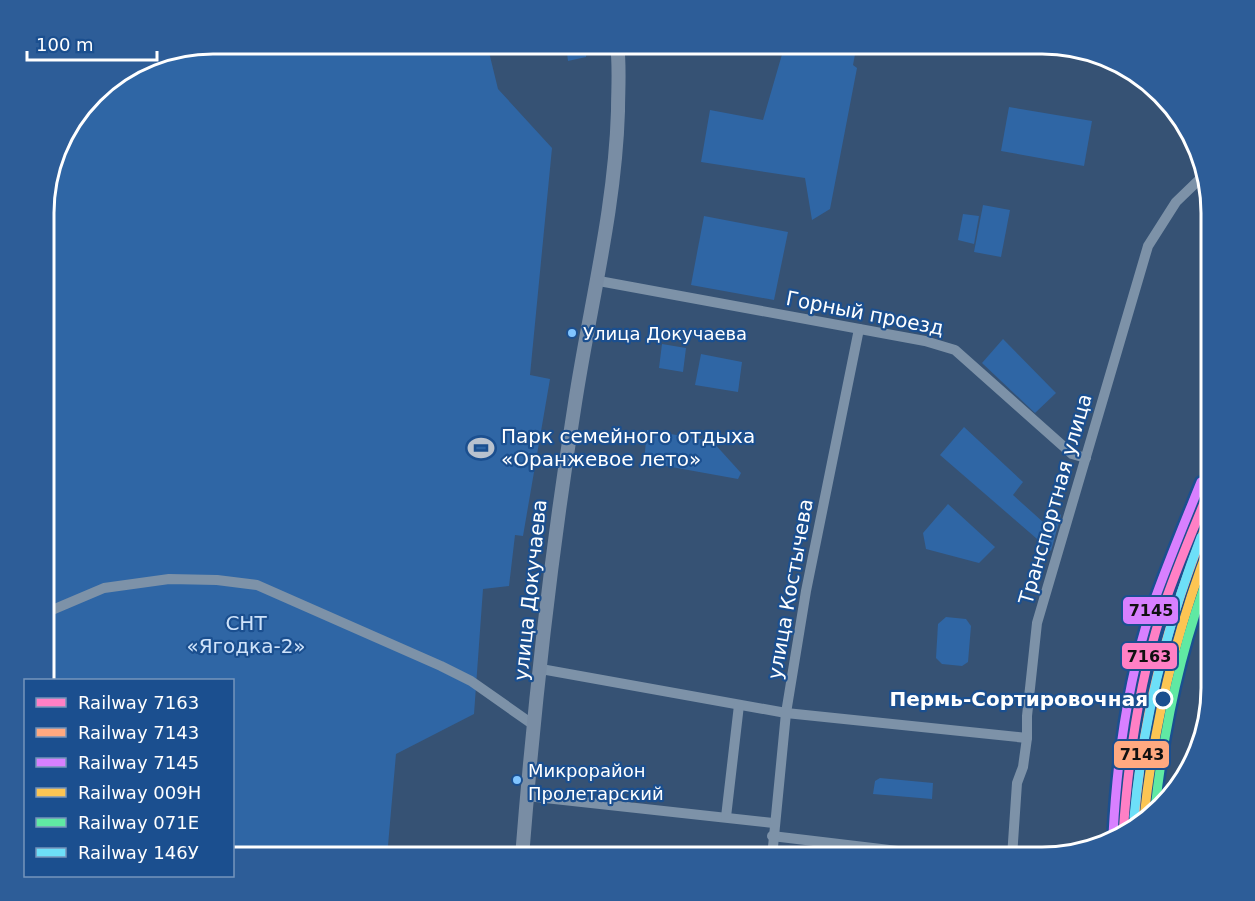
<svg xmlns="http://www.w3.org/2000/svg" width="1255" height="901" font-family="'DejaVu Sans',sans-serif">
<style>
.green{fill:#2f66a5}
.lines{fill:none;stroke-linecap:round;stroke-linejoin:round}
.minor{stroke:#7d92a8;stroke-width:10}
.secondary{stroke:#798da4;stroke-width:14}
.rail-1-casing{stroke:#1b4f8f;stroke-width:14}
.rail-2-casing{stroke:#1b4f8f;stroke-width:14}
.rail-3-casing{stroke:#1b4f8f;stroke-width:14}
.rail-4-casing{stroke:#1b4f8f;stroke-width:14}
.rail-5-casing{stroke:#1b4f8f;stroke-width:14}
.rail-6-casing{stroke:#1b4f8f;stroke-width:14}
.rail-1{stroke:#ff80c5;stroke-width:9}
.rail-2{stroke:#ffa980;stroke-width:9}
.rail-3{stroke:#d880ff;stroke-width:9}
.rail-4{stroke:#fcc553;stroke-width:9}
.rail-5{stroke:#60e9a3;stroke-width:9}
.rail-6{stroke:#6ddff8;stroke-width:9}
.bus-dot{fill:#80c4ff;stroke:#1b4f8f;stroke-width:2}
.stop-dot{fill:#1b4f8f;stroke:#fff;stroke-width:3}
.labels{text-anchor:middle;dominant-baseline:central;stroke-width:4.5;stroke-linejoin:round;paint-order:stroke}
.bus-label{font-size:18px;fill:#fff;stroke:#1b4f8f;text-anchor:start}
.street-label{font-size:20px;fill:#fff;stroke:#1b4f8f}
.poi-label{font-size:20px;fill:#fff;stroke:#1b4f8f;text-anchor:start}
.park-label{font-size:20px;fill:#cfe3fa;stroke:#1b4f8f}
.stop-label{font-size:20px;font-weight:bold;fill:#fff;stroke:#1b4f8f;text-anchor:end}
.rim{fill:none;stroke:#fff;stroke-width:3}
.line-badge{stroke:#1b4f8f;stroke-width:2}
.pale-badge-label{font-size:16px;text-anchor:middle;font-weight:bold;fill:#111}
</style>
<rect width="100%" height="100%" fill="#365274"/>
<g class="green">
<polygon points="213,44 487,44 498,89 552,148 530,375 550,379 523,536 515,535 509,586 483,589 474,714 396,754 387,857 233,857 232,680 45,680 45,190 66,128 101,85 158,53"/>
<polygon points="587,44 586,57 568,61 567,53 580,51 579,45"/>
<polygon points="785,44 847,44 856,49 853,65 857,68 830,209 812,220 805,178 701,162 710,110 763,120"/>
<polygon points="1009,107 1092,121 1084,166 1001,151"/>
<polygon points="983,205 1010,210 1001,257 974,252"/>
<polygon points="963,214 979,216 974,244 958,240"/>
<polygon points="704,216 788,232 774,300 691,285"/>
<polygon points="1003,339 1056,393 1035,413 982,363"/>
<polygon points="662,344 686,348 683,372 659,368"/>
<polygon points="701,354 742,362 738,392 695,385"/>
<polygon points="964,427 1023,482 1013,495 1043,522 1055,509 1061,515 1051,551 940,455"/>
<polygon points="647,430 712,441 741,473 738,479 644,462"/>
<polygon points="948,504 995,547 979,563 926,549 923,533"/>
<polygon points="946,617 966,619 971,626 968,662 962,666 942,664 936,658 938,624"/>
<polygon points="880,778 933,783 932,799 873,794 875,781"/>
</g>
<g class="lines">
<g class="minor">
<polyline points="599,281 925,341 955,350 1072,454 1086,458"/>
<polyline points="45,613 104,588 169,579 217,580 257,585 441,666 471,681 535,726"/>
<polyline points="541,669 786,713 1027,738"/>
<polyline points="527,796 773,823"/>
<polyline points="726,817 739,705"/>
<polyline points="772,836 948,857"/>
<polyline points="772,857 786,713 806,591 859,329"/>
<polyline points="1012,857 1017,783 1023,767 1027,738 1027,716 1037,623 1148,246 1176,202 1204,175"/>
</g>
<path class="secondary" d="M522,857C534,705 551,553 575,403C590,305 615,210 618,111C618,89 620,66 617,44"/>
<g class="rail-1-casing">
<path id="rail-1" d="M1123,835C1128,761 1138,686 1161,614C1175,571 1194,528 1211,486"/>
</g>
<g class="rail-2-casing">
<path id="rail-2" d="M1134,826C1142,711 1168,620 1211,513"/>
</g>
<g class="rail-3-casing">
<path id="rail-3" d="M1113,835C1117,759 1127,683 1151,610C1166,567 1184,524 1201,482"/>
</g>
<g class="rail-4-casing">
<path id="rail-4" d="M1144,818C1154,722 1176,631 1211,541"/>
</g>
<g class="rail-5-casing">
<path id="rail-5" d="M1155,809C1164,727 1181,646 1211,569"/>
</g>
<g class="rail-6-casing">
<path id="rail-6" d="M1134,817C1143,720 1166,628 1201,537"/>
</g>
<use href="#rail-1" class="rail-1"/>
<use href="#rail-2" class="rail-2"/>
<use href="#rail-3" class="rail-3"/>
<use href="#rail-4" class="rail-4"/>
<use href="#rail-5" class="rail-5"/>
<use href="#rail-6" class="rail-6"/>
</g>
<defs>
<g id="stadium-bare" transform="scale(2.07)"><path d="M0-5a6.5 5 0 1 0 0 10a6.5 5 0 1 0 0-10ZM-3.5-1.8h7v3.6h-7Z" fill="#b9c2ce" stroke="#1b4f8f" stroke-width="2.5" paint-order="stroke"/></g>
</defs>
<g fill-rule="evenodd">
<use href="#stadium-bare" x="481" y="448"/>
</g>
<g class="bus-dot">
<circle cx="572" cy="333" r="5"/>
<circle cx="517" cy="780" r="5"/>
</g>
<circle class="stop-dot" cx="1163" cy="699" r="9"/>
<g class="labels">
<g class="bus-label">
<text x="583" y="333">Улица Докучаева</text>
<text x="528" y="770">Микрорайон<tspan x="528" dy="23">Пролетарский</tspan></text>
</g>
<g class="street-label">
<text transform="translate(865 313) rotate(11)">Горный проезд</text>
<text transform="translate(1055 499) rotate(-74)">Транспортная улица</text>
<text transform="translate(790 589) rotate(-80)">улица Костычева</text>
<text transform="translate(530 590) rotate(-84)">улица Докучаева</text>
</g>
<g class="poi-label">
<text x="501" y="436">Парк семейного отдыха<tspan x="501" dy="23">«Оранжевое лето»</tspan></text>
</g>
<g class="park-label">
<text x="246" y="623">СНТ<tspan x="246" dy="23">«Ягодка-2»</tspan></text>
</g>
<g class="stop-label">
<text x="1148" y="699">Пермь-Сортировочная</text>
</g>
</g>
<path d="M0 0H1255V901H0ZM213 54H1042A159 159 0 0 1 1201 213V688A159 159 0 0 1 1042 847H213A159 159 0 0 1 54 688V213A159 159 0 0 1 213 54Z" fill="#2d5d98" fill-rule="evenodd"/>
<path class="rim" d="M213 54H1042A159 159 0 0 1 1201 213V688A159 159 0 0 1 1042 847H213A159 159 0 0 1 54 688V213A159 159 0 0 1 213 54Z"/>
<g class="line-badge">
<rect x="1122" y="596" width="57" height="29" rx="6" fill="#d880ff"/>
<rect x="1121" y="642" width="57" height="28" rx="6" fill="#ff80c5"/>
<rect x="1113" y="740" width="57" height="29" rx="6" fill="#ffa980"/>
</g>
<g class="pale-badge-label">
<text x="1151" y="616">7145</text>
<text x="1149" y="662">7163</text>
<text x="1142" y="760">7143</text>
</g>
<rect x="24" y="679" width="210" height="198" fill="#1b4f8f" stroke="#7695bc" stroke-width="1.5"/>
<rect x="36" y="698" width="30" height="9" fill="#ff80c5" stroke="#7695bc" stroke-width="1.5"/>
<text x="78" y="709" font-size="18" fill="#ffffff">Railway 7163</text>
<rect x="36" y="728" width="30" height="9" fill="#ffa980" stroke="#7695bc" stroke-width="1.5"/>
<text x="78" y="739" font-size="18" fill="#ffffff">Railway 7143</text>
<rect x="36" y="758" width="30" height="9" fill="#d880ff" stroke="#7695bc" stroke-width="1.5"/>
<text x="78" y="769" font-size="18" fill="#ffffff">Railway 7145</text>
<rect x="36" y="788" width="30" height="9" fill="#fcc553" stroke="#7695bc" stroke-width="1.5"/>
<text x="78" y="799" font-size="18" fill="#ffffff">Railway 009Н</text>
<rect x="36" y="818" width="30" height="9" fill="#60e9a3" stroke="#7695bc" stroke-width="1.5"/>
<text x="78" y="829" font-size="18" fill="#ffffff">Railway 071Е</text>
<rect x="36" y="848" width="30" height="9" fill="#6ddff8" stroke="#7695bc" stroke-width="1.5"/>
<text x="78" y="859" font-size="18" fill="#ffffff">Railway 146У</text>
<path d="M27 51v9h130v-9" fill="none" stroke="#ffffff" stroke-width="3"/>
<text x="36" y="51" font-size="18" fill="#ffffff" stroke="#1b4f8f" stroke-width="4.5" paint-order="stroke">100 m</text>
</svg>
